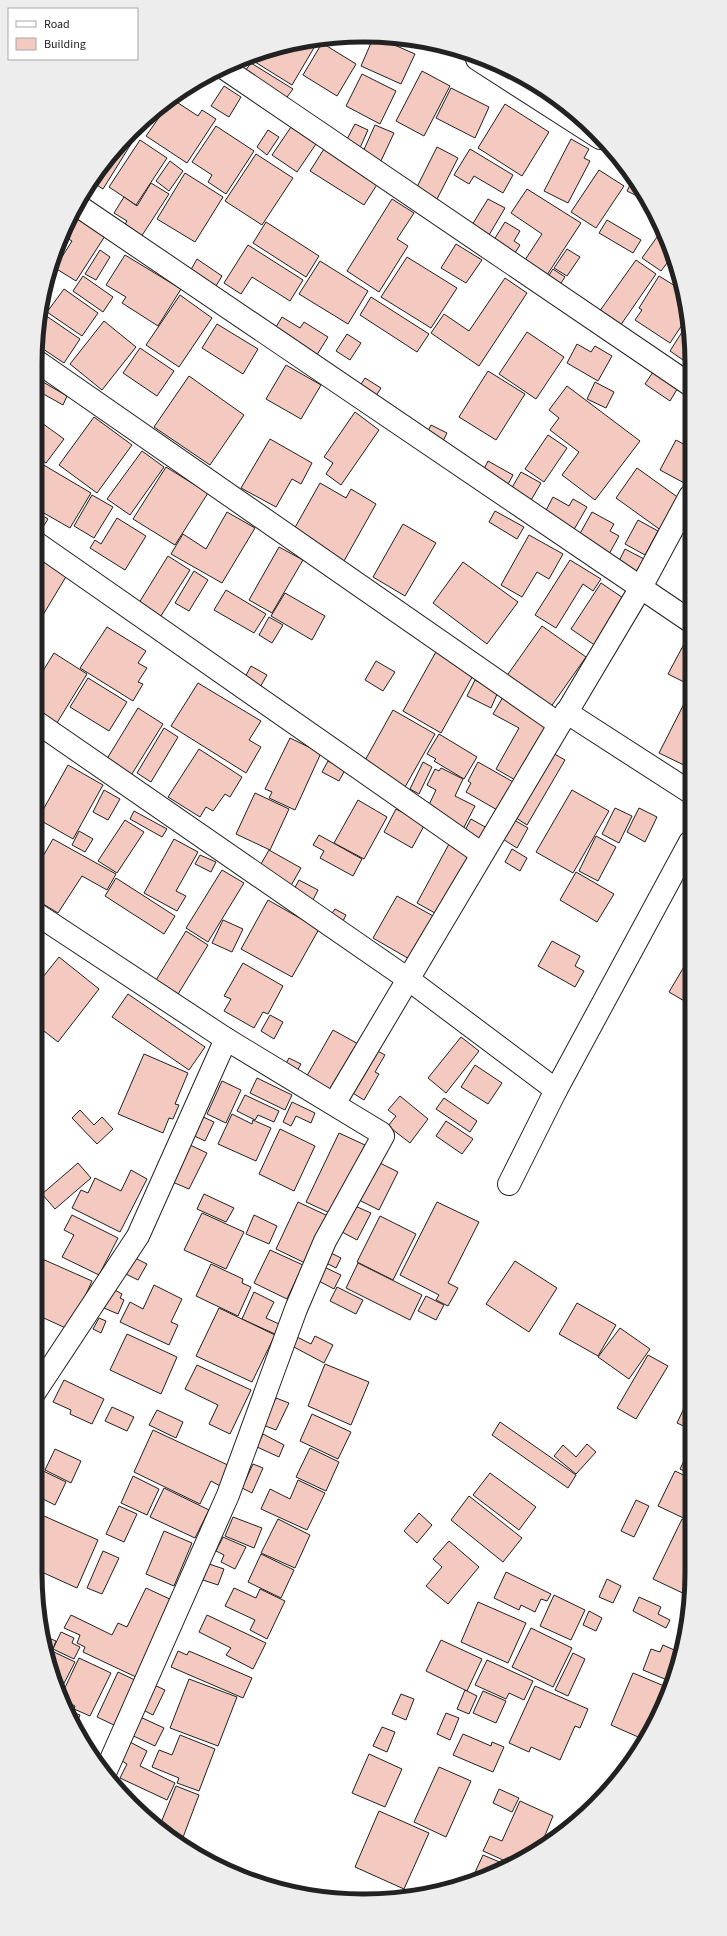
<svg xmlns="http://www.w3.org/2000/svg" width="727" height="1936" font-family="'Source Sans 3',sans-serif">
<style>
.building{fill:#f3c9c0;stroke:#222}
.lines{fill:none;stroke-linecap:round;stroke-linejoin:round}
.street-casing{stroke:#222;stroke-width:24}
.street{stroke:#fff;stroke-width:22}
.rim{fill:none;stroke:#222;stroke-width:5}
</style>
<rect width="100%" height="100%" fill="#fff"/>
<g class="building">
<polygon points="374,36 415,54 401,84 361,66"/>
<polygon points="316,39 318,41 292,85 255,62 261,52"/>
<polygon points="322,43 356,64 337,96 303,75"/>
<polygon points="251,63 293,89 284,101 242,75"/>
<polygon points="422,71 450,86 424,136 396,121"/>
<polygon points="362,74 396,91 380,124 346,106"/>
<polygon points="224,86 241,97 229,117 211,106"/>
<polygon points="451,88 489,107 475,138 436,118"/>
<polygon points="172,99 198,116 202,110 216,119 187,163 146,136"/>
<polygon points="505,104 549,132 522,176 478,148"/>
<polygon points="150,114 140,129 137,127 147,116"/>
<polygon points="355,124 368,130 359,150 345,143"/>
<polygon points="375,125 394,133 380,163 362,154"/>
<polygon points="216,126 254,151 226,194 208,182 212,175 192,162"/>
<polygon points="291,127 316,144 297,172 272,155"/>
<polygon points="268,130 279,137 267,155 257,147"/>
<polygon points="131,133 136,136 103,189 92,182 103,163"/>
<polygon points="571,139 589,149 584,158 590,161 568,203 544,191"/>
<polygon points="140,140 167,158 136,205 109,187"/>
<polygon points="437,147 458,158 437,199 416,189"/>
<polygon points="324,149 378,183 364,205 310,171"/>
<polygon points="470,149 513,175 503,193 474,176 469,184 454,175"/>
<polygon points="256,154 293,178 262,225 225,201"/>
<polygon points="170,161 183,171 169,191 156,181"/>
<polygon points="599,170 624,186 596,228 571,212"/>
<polygon points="185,173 223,197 195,242 157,219"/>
<polygon points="632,181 644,197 643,199 627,191"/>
<polygon points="151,183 169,194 141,237 124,226 127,221 114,213 124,197 137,206"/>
<polygon points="527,189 581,223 545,278 523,263 542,234 511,213"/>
<polygon points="392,199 414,213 397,239 408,246 379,292 347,271"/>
<polygon points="488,199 505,208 489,235 472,225"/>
<polygon points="71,215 105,236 76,281 55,268 72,241 62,235"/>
<polygon points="607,220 641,240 633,253 599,233"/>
<polygon points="266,222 319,256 306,277 253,243"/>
<polygon points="505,222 520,231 514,241 520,245 513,256 492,243"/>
<polygon points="662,230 670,259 661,271 642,258"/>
<polygon points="456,244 482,260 466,283 441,268"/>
<polygon points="248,245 303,280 290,301 252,277 241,294 224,283"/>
<polygon points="567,249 580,257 567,276 554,268"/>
<polygon points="100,250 110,257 96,280 85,274"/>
<polygon points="125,255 181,289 158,326 122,303 126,297 106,285"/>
<polygon points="407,257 457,288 431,328 381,297"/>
<polygon points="197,259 222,276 213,291 188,275"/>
<polygon points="636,260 656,274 620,326 599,312"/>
<polygon points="320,261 368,291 348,324 299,294"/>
<polygon points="553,269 565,277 559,286 547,278"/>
<polygon points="83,276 113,297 103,312 73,291"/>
<polygon points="659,276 680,289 688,316 670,343 635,320 642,310 639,308"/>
<polygon points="47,277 52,280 45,291 46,278"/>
<polygon points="505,278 527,293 479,366 431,333 444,314 469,331"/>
<polygon points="64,289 98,313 82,336 47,312"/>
<polygon points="180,295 212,318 179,367 146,345"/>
<polygon points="371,297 429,334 417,352 360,315"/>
<polygon points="42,313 80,339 64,363 37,345"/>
<polygon points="282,317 300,328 304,322 328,337 315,358 273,332"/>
<polygon points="104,321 136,347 102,390 70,364"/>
<polygon points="689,321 689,364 670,351"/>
<polygon points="217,324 258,349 243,374 202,348"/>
<polygon points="527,332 564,357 536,399 499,374"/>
<polygon points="347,334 361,343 350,360 336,351"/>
<polygon points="577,344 591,352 595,346 612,356 598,381 567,363"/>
<polygon points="140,348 174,371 157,396 123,373"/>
<polygon points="286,365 321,385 301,419 266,399"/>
<polygon points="655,369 679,386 670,401 645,384"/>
<polygon points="488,371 525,394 496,440 459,417"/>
<polygon points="189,376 244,415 210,465 154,427"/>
<polygon points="365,378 381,388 372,402 356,392"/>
<polygon points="43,382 67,396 63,405 38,391"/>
<polygon points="595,382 614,392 606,408 587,399"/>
<polygon points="567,386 640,441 595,500 562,475 579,452 550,430 559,418 549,410"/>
<polygon points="355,412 379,430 341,485 326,474 333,463 324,457"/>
<polygon points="94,417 132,445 97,493 59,465"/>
<polygon points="35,418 64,439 46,463 35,455"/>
<polygon points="431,425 447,433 442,443 426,435"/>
<polygon points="548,435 567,448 544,482 525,469"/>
<polygon points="270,439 312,463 301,484 292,479 276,507 241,488"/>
<polygon points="676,440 689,447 688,485 660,470"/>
<polygon points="142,451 164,467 130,515 107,499"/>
<polygon points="488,461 513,475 506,488 481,475"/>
<polygon points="42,464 91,493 70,528 35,508 35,476"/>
<polygon points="166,467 208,493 175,545 133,519"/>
<polygon points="637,468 683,501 662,531 616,498"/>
<polygon points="521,472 541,483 530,502 510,491"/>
<polygon points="320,483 346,498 351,489 376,504 344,561 293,531"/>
<polygon points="92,495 113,507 94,538 74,526"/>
<polygon points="553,497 569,506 573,499 587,507 572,533 543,516"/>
<polygon points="35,511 48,519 38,535 35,533"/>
<polygon points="495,511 524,527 517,539 489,522"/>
<polygon points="227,512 255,528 222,583 171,554 183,534 206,549"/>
<polygon points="592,512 614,524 610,531 619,536 608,556 577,539"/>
<polygon points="117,518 146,536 125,570 90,548 95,540 101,544"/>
<polygon points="638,520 658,531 645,555 625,544"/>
<polygon points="403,524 436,543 405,596 373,577"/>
<polygon points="529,535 563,554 549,579 537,572 522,597 501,585"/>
<polygon points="279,547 303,560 272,613 249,600"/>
<polygon points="625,549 644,559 634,575 617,565"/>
<polygon points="35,555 67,575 37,625 35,624"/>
<polygon points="168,556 190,570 159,619 137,606"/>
<polygon points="570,560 601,579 593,591 583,584 556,628 535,615"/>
<polygon points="463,562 518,602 487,644 433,603"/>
<polygon points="194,571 208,580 189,611 175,603"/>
<polygon points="601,583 626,600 596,646 571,629"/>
<polygon points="226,590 266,614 254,633 214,610"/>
<polygon points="285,593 325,616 312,640 271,616"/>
<polygon points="269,617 283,625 272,643 259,635"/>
<polygon points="542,626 586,657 550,708 506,677"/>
<polygon points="107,627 146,651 138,663 147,668 138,682 143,684 133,701 80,668"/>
<polygon points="684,644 690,647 690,685 668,674"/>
<polygon points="437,650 475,672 441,733 403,711"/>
<polygon points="54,653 87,674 55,726 35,713 35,703 42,691 35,687 35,684"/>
<polygon points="376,661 395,672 383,691 365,680"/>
<polygon points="251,666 267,675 259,689 243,681"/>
<polygon points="88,678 127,702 109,731 70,707"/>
<polygon points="475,680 498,692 491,708 467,696"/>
<polygon points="198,683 261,721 249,740 261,747 246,773 171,726"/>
<polygon points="690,692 690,762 688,767 659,753"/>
<polygon points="503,697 550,723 517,781 496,769 519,728 493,714"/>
<polygon points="138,708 163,724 130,777 105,762"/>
<polygon points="393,710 435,734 405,787 363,764"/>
<polygon points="164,728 178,737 151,782 137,773"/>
<polygon points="439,734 477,757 464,779 434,761 436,759 427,754"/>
<polygon points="290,738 321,753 295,810 269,798 272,792 265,789"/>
<polygon points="199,749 242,777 230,797 225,794 213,811 206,807 200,817 168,797"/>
<polygon points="551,752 565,760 527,825 513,816"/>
<polygon points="328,761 345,770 339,781 322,772"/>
<polygon points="423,762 432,767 419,794 410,789"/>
<polygon points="478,762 515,783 499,811 466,792 471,783 468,781"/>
<polygon points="68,765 103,785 73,839 38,819"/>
<polygon points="441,768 463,779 455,796 475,806 463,829 426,811 436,790 427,785 435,769 439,771"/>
<polygon points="104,790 120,799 108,820 93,812"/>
<polygon points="572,790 609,811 573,873 536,852"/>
<polygon points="255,793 289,809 270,850 236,834"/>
<polygon points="358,800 387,817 364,859 334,843"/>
<polygon points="615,808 632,816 619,843 602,834"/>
<polygon points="639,808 657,817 645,842 627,832"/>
<polygon points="396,809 425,824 412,848 384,832"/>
<polygon points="134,811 167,829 162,837 130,819"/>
<polygon points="509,817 528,828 517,848 498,836"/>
<polygon points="471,819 487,828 479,841 464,832"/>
<polygon points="125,820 144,832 117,873 98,861"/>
<polygon points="79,831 93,839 85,852 72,845"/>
<polygon points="319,835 362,859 353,876 320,858 324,851 313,845"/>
<polygon points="596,836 616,847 598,881 579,871"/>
<polygon points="53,839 116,874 107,890 82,876 58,913 35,899 35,870"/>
<polygon points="174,839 198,852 176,891 186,896 177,911 144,893"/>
<polygon points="449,844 474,858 442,917 417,903"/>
<polygon points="512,849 527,858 520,871 505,862"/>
<polygon points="269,850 301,868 289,889 257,871"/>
<polygon points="200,855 216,862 211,872 195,864"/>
<polygon points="222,870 244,883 208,942 186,928"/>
<polygon points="576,872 614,894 597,922 560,900"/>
<polygon points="116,878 175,916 164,934 105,896"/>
<polygon points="299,880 318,890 311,904 292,893"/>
<polygon points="397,896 435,917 411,960 373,938"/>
<polygon points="268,900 319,929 292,977 241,949"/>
<polygon points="335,909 346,915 342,923 330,916"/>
<polygon points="223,920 243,929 232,952 212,943"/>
<polygon points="186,931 208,945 175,999 153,985"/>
<polygon points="552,941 580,956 575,966 584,971 575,987 538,966"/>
<polygon points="691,955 691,1005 669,992"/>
<polygon points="59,957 99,989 58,1042 35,1024 35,987"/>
<polygon points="243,963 283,986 268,1014 263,1012 254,1028 224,1011 231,999 224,996"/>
<polygon points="128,994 205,1047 189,1070 112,1017"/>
<polygon points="270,1015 283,1022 274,1039 261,1031"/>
<polygon points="333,1030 360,1045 331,1097 304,1081"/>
<polygon points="461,1037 479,1051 446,1093 428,1078"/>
<polygon points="374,1049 385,1055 375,1072 379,1074 364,1100 351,1092"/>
<polygon points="144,1054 188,1073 175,1104 179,1105 173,1119 169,1118 163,1133 118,1114"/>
<polygon points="289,1058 301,1064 293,1078 282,1071"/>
<polygon points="475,1065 502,1083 488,1104 461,1087"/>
<polygon points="257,1078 292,1095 285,1110 250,1093"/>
<polygon points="222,1081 241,1090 226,1123 207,1114"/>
<polygon points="245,1095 279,1111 274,1122 258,1115 255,1120 237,1111"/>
<polygon points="400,1096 428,1119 410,1143 388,1126 396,1116 388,1110"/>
<polygon points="444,1098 477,1121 470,1132 436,1109"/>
<polygon points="292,1102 315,1113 311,1123 296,1116 291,1126 283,1122"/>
<polygon points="80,1110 94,1125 102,1117 113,1129 97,1144 72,1118"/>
<polygon points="232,1114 252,1124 253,1120 271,1128 256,1161 218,1144"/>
<polygon points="199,1115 214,1122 205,1141 190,1134"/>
<polygon points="446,1121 473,1139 462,1154 436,1136"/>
<polygon points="280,1129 315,1146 294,1191 259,1174"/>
<polygon points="339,1133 365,1145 332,1214 306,1202"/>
<polygon points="188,1144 207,1153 189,1189 170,1181"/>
<polygon points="378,1162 398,1172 379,1210 359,1200"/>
<polygon points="78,1163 91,1178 55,1209 42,1194"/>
<polygon points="131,1170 147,1179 120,1232 72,1208 81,1190 88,1193 95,1178 121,1191"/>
<polygon points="204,1194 234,1208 226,1222 197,1209"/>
<polygon points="298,1202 328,1216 305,1263 276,1249"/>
<polygon points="437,1202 479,1222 448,1283 458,1288 448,1306 436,1300 439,1295 400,1275"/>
<polygon points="355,1206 371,1213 357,1240 342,1232"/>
<polygon points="202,1213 244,1232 226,1269 184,1250"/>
<polygon points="72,1215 118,1238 99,1275 62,1257 74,1235 64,1230"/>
<polygon points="254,1215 277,1226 269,1244 246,1234"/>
<polygon points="380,1216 416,1234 393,1280 357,1262"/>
<polygon points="270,1250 303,1265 287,1299 254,1283"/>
<polygon points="327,1251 341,1258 336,1268 322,1261"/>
<polygon points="133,1257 147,1264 138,1280 126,1274"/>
<polygon points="40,1258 92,1281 70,1330 35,1314 35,1291 41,1277 35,1275 35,1269"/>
<polygon points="515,1261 557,1288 529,1332 486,1304"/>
<polygon points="358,1263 422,1295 410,1320 346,1288"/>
<polygon points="211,1264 243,1279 242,1283 251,1287 238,1316 196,1296"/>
<polygon points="320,1265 341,1275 334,1289 313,1278"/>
<polygon points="154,1285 182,1299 171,1322 178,1325 169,1345 120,1322 130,1302 143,1309"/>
<polygon points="337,1287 363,1300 356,1314 330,1301"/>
<polygon points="113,1289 122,1294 120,1298 124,1300 118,1314 104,1308"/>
<polygon points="254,1292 274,1302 266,1318 279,1324 275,1334 242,1319"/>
<polygon points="426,1296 444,1305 436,1320 418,1311"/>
<polygon points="577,1303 616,1325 598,1356 559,1334"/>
<polygon points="219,1308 275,1335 252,1382 196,1356"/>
<polygon points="99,1318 106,1321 101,1333 93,1329"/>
<polygon points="620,1328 650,1349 629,1379 598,1357"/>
<polygon points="127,1334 177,1357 161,1394 110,1370"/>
<polygon points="315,1336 333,1345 324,1363 292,1346 297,1337 311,1344"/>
<polygon points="648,1355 668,1366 636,1419 617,1408"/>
<polygon points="325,1364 369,1382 351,1425 308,1406"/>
<polygon points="197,1365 251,1390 230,1434 209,1424 218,1405 185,1389"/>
<polygon points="64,1380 104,1399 92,1424 70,1414 71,1410 53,1402"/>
<polygon points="276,1398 289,1403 276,1430 263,1425"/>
<polygon points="685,1406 692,1410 692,1430 677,1423"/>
<polygon points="112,1407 134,1417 127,1431 105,1421"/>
<polygon points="157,1410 183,1422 176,1438 149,1425"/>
<polygon points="312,1414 351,1432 338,1459 300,1441"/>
<polygon points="500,1422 576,1475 568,1488 492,1435"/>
<polygon points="153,1430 232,1467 222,1487 211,1481 200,1504 134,1472"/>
<polygon points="263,1434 284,1445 279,1457 257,1447"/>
<polygon points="587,1444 596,1452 576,1474 554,1456 563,1445 576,1457"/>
<polygon points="692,1445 692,1475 680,1469"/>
<polygon points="310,1448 339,1462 326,1491 296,1477"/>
<polygon points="55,1449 81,1461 71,1483 45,1470"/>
<polygon points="253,1464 263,1468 252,1493 242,1488"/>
<polygon points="35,1467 66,1482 55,1505 35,1495"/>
<polygon points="675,1471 692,1479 692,1522 658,1506"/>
<polygon points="490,1473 536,1507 519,1530 473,1495"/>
<polygon points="133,1476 159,1489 147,1515 121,1503"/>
<polygon points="298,1480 325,1493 307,1530 261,1509 270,1489 290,1499"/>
<polygon points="164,1488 209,1510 195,1538 150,1517"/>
<polygon points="469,1496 522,1538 503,1562 451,1520"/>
<polygon points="636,1500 649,1506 634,1537 621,1531"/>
<polygon points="119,1506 137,1514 124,1542 106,1534"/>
<polygon points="35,1512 98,1540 77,1588 35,1569"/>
<polygon points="419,1513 432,1525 417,1543 404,1531"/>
<polygon points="233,1517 262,1528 254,1548 225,1536"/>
<polygon points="278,1519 310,1535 295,1568 261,1553"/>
<polygon points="682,1519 692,1524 692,1572 689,1596 653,1579"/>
<polygon points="164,1531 192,1543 174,1586 146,1574"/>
<polygon points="223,1537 246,1547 235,1569 221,1562 224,1555 216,1551"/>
<polygon points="449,1541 479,1567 448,1604 426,1586 442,1567 433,1559"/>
<polygon points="103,1551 119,1558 102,1594 87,1588"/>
<polygon points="261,1554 294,1570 281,1598 248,1582"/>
<polygon points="209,1564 224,1569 218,1585 203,1580"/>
<polygon points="506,1572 551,1594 547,1601 541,1599 535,1612 521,1605 519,1610 494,1598"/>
<polygon points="607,1579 621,1586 613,1603 599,1597"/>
<polygon points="146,1588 174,1601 138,1678 83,1652 85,1647 77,1643 80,1635 64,1628 71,1615 112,1635 118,1623 127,1627"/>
<polygon points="234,1588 256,1598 260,1589 285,1601 267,1639 250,1630 255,1620 225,1606"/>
<polygon points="554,1595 585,1610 571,1640 540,1626"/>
<polygon points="639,1597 661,1607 658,1614 670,1620 666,1628 633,1611"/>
<polygon points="478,1602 526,1623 508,1663 461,1642"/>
<polygon points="589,1611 602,1618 596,1631 583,1625"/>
<polygon points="207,1615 266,1643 253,1669 226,1655 231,1648 199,1632"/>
<polygon points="531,1628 572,1648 553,1687 512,1667"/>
<polygon points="61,1632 74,1638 72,1643 80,1647 74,1659 53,1649"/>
<polygon points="46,1637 56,1641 52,1651 48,1649"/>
<polygon points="441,1640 482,1659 467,1691 426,1671"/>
<polygon points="663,1645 681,1653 672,1682 643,1670 651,1649 660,1652"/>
<polygon points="178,1651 187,1655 189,1651 252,1678 243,1698 171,1667"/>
<polygon points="54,1652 75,1662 59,1693 53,1678 50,1661"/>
<polygon points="573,1653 585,1659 568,1696 555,1690"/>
<polygon points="79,1658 111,1673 90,1716 74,1709 75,1706 62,1699 61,1696"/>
<polygon points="487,1660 533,1681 524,1700 509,1693 506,1699 475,1685"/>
<polygon points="118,1672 135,1680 114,1725 97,1717"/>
<polygon points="633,1673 669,1688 658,1718 645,1740 611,1725"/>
<polygon points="189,1679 237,1697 218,1746 170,1728"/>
<polygon points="152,1684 165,1690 153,1715 141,1709"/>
<polygon points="535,1686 588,1709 580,1728 575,1726 560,1760 531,1747 529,1752 509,1743"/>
<polygon points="465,1690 477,1696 469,1714 457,1709"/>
<polygon points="483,1691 506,1701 496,1723 473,1713"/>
<polygon points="401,1694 414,1699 406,1720 392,1714"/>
<polygon points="67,1710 80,1715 75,1728"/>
<polygon points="446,1713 459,1718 450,1740 437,1734"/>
<polygon points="138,1716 164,1728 155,1746 129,1734"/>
<polygon points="382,1727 395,1732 387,1752 373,1746"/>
<polygon points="463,1734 491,1746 492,1742 504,1747 493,1772 453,1755"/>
<polygon points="180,1735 215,1749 199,1791 177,1783 179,1778 152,1767 159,1750 172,1755"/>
<polygon points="128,1741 147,1751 140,1766 175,1783 167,1800 120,1778 127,1764 119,1759"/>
<polygon points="369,1754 402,1769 385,1807 352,1793"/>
<polygon points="439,1767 471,1781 446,1837 414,1822"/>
<polygon points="176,1786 199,1795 182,1840 176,1838 160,1825"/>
<polygon points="499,1789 519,1798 512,1812 493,1803"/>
<polygon points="520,1801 553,1816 539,1850 512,1864 483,1851 490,1836 502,1841"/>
<polygon points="379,1811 429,1833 404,1889 355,1867"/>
<polygon points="483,1855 509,1866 489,1876 471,1881"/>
</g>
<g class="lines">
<g class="street-casing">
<g id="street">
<polyline points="477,59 600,138"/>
<polyline points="224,68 689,384"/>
<polyline points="77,205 690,621"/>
<polyline points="35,360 559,724"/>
<polyline points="35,542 482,854"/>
<polyline points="566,712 690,792"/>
<polyline points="35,721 408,979 556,1090"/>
<polyline points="35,913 226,1039 381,1133 383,1136 325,1241 296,1309 228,1495 105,1773"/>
<polyline points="334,1104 640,589 690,496"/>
<polyline points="509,1184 556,1090 690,842"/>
<polyline points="35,1392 138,1236 226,1039"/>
</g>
</g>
<use href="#street" class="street"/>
</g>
<path d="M0 0H727V1936H0ZM363 42H364A321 321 0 0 1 685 363V1573A321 321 0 0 1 364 1894H363A321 321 0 0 1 42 1573V363A321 321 0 0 1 363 42Z" fill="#ededed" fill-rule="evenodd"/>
<path class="rim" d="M363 42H364A321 321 0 0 1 685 363V1573A321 321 0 0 1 364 1894H363A321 321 0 0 1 42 1573V363A321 321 0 0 1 363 42Z"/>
<rect x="8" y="8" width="130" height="52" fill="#ffffff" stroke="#a7a7a7"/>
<rect x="16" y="21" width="20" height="6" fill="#ffffff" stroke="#a7a7a7"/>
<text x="44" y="28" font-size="12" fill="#222222">Road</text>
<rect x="16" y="38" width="20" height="12" fill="#f3c9c0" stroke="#a7a7a7"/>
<text x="44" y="48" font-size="12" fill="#222222">Building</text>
</svg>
